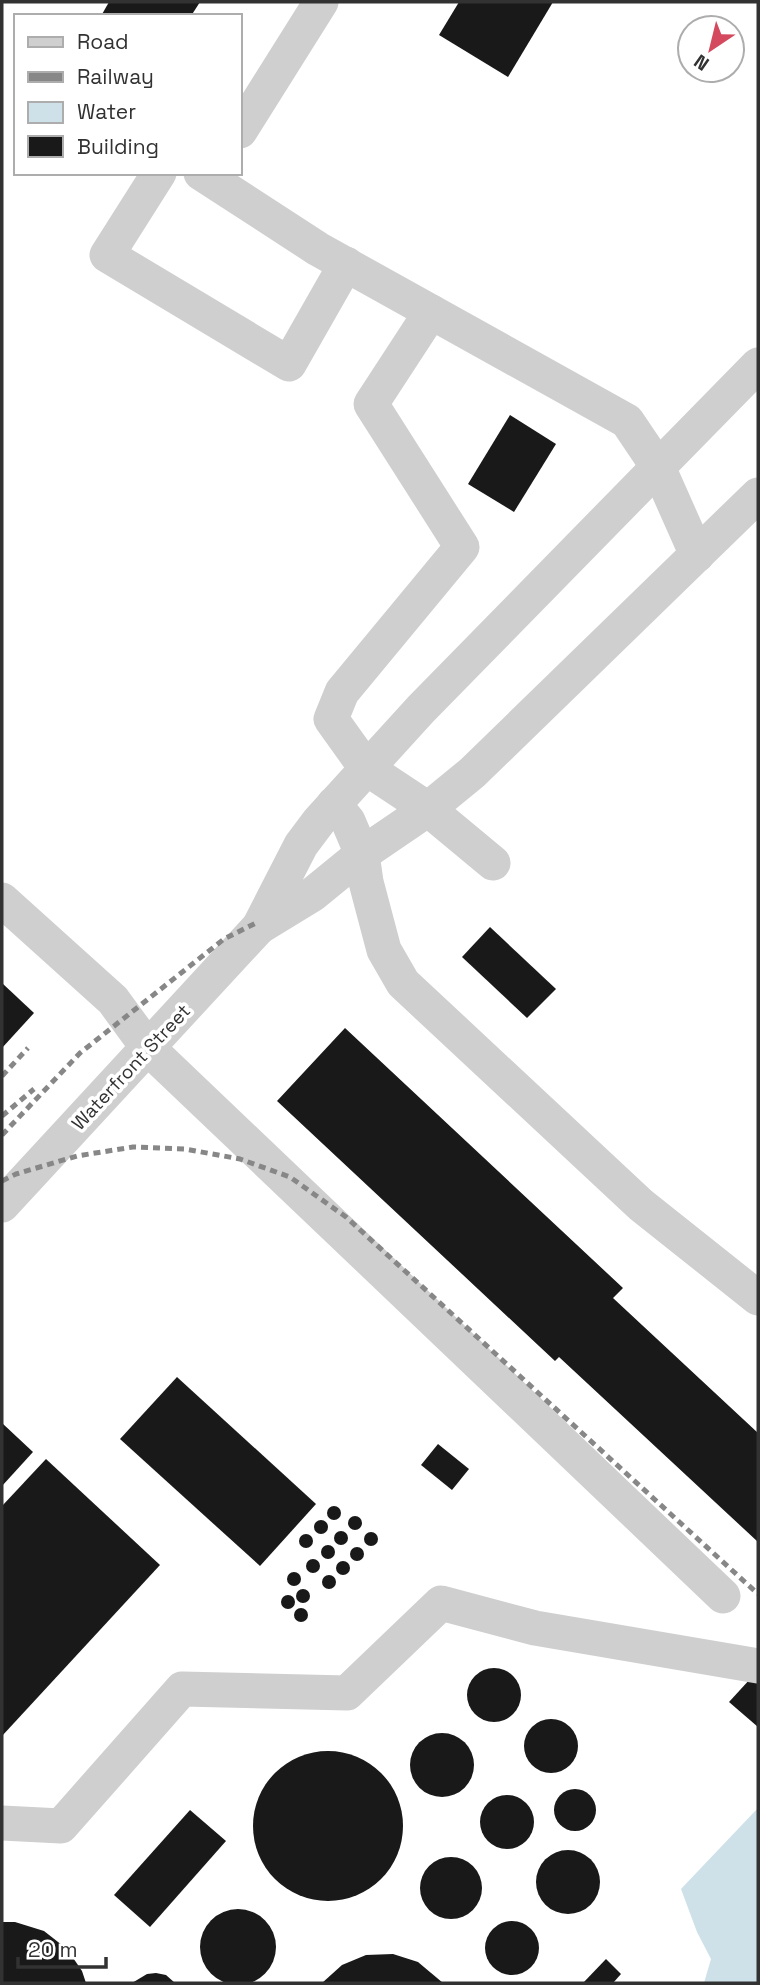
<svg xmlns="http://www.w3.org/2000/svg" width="760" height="1985" font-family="'Space Grotesk',sans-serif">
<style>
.water{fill:#cee0e8}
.building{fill:#191919}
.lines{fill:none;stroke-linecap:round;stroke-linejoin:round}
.minor{stroke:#cfcfcf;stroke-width:35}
.rail{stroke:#878787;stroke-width:5;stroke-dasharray:7 5;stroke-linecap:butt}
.labels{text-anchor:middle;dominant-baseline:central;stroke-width:7;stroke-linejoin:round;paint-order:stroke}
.street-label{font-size:19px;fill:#323232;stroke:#fff}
</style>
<rect width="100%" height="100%" fill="#fff"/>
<polygon class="water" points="758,1808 758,1983 704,1983 711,1959 697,1932 681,1889"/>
<g class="building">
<polygon points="109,2 200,2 191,16 101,16"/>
<polygon points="459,2 553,2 508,77 439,35"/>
<polygon points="510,415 556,444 514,512 468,484"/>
<polygon points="490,927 556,989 527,1018 462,957"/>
<polygon points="2,983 34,1013 2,1048"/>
<polygon points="345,1028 623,1288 613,1298 758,1433 758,1542 559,1357 555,1361 277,1101"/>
<polygon points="177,1377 316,1504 260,1566 120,1439"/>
<polygon points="2,1423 33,1452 2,1486"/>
<polygon points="438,1444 469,1469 452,1490 421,1465"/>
<polygon points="46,1459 160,1565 2,1736 2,1506"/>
<circle cx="334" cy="1513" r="7"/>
<circle cx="355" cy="1523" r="7"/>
<circle cx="321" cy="1527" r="7"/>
<circle cx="341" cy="1538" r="7"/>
<circle cx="371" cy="1539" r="7"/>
<circle cx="306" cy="1541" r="7"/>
<circle cx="328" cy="1552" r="7"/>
<circle cx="357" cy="1554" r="7"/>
<circle cx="313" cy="1566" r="7"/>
<circle cx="343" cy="1568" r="7"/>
<circle cx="294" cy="1579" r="7"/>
<circle cx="329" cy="1582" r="7"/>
<circle cx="303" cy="1596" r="7"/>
<circle cx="288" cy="1602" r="7"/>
<circle cx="301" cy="1615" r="7"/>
<circle cx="494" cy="1695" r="27"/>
<polygon points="751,1678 758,1684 758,1727 729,1702"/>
<circle cx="551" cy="1746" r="27"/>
<circle cx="442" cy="1765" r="32"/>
<circle cx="328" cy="1826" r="75"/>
<circle cx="575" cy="1810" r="21"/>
<circle cx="507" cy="1822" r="27"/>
<polygon points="190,1810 226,1841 150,1927 114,1895"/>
<circle cx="568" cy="1882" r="32"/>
<circle cx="451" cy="1888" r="31"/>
<circle cx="238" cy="1947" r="38"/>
<circle cx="512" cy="1948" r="27"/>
<polygon points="2,1922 15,1922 44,1931 67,1949 82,1971 86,1983 2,1983"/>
<polygon points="393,1954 418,1962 443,1983 322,1983 342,1965 366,1955"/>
<polygon points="606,1959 621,1974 613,1983 583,1983"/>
<polygon points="156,1973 166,1975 175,1983 132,1983 147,1974"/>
</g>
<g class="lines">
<g class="minor">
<polyline points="240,131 321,2"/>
<polyline points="159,173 107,255 289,364 346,264"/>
<polyline points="201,173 318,249 627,421 658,467 697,555"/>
<polyline points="431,312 371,404 462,547 342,692 331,719 366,768 428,809 493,863"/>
<polyline points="758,365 421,709 319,821 301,845 259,927 313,894 362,854 428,809 472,773 758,495"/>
<polyline points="334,804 348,821 362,854 366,882 384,950 403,983 641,1205 758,1298"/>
<polyline points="2,900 113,1000 148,1048 723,1596"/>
<polyline points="2,1205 259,927"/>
<polyline points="2,1823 61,1826 182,1689 347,1693 441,1603 535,1628 758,1666"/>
</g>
<g class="rail">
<polyline points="2,1076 28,1048"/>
<polyline points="2,1116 34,1089"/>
<polyline points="2,1135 80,1053 224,939 256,923"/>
<polyline points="2,1181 16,1174 77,1156 133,1147 185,1149 240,1159 290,1177 346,1217 758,1594"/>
</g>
</g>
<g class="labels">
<g class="street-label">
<text transform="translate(131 1067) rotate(-47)">Waterfront Street</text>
</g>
</g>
<rect width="760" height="1985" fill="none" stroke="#323232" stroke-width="7"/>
<rect x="14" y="14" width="228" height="161" fill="#ffffff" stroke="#adadad" stroke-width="2"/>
<rect x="28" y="37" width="35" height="10" fill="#cfcfcf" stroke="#adadad" stroke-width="2"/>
<text x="77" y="49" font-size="21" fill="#323232">Road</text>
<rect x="28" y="72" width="35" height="10" fill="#878787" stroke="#adadad" stroke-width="2"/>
<text x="77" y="84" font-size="21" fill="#323232">Railway</text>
<rect x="28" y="102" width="35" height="21" fill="#cee0e8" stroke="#adadad" stroke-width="2"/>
<text x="77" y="119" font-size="21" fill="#323232">Water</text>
<rect x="28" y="136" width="35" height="21" fill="#191919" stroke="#adadad" stroke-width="2"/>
<text x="77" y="154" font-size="21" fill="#323232">Building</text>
<g transform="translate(711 49) rotate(215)"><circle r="33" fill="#ffffff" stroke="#adadad" stroke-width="2"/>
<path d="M0-5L12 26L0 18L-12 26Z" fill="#d5495e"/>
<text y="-10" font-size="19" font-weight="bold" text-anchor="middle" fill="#323232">N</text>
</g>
<path d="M18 1957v10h88v-10" fill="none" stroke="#323232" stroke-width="3.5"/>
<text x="28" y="1957" font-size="21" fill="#323232" stroke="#ffffff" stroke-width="5" paint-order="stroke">20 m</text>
</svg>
